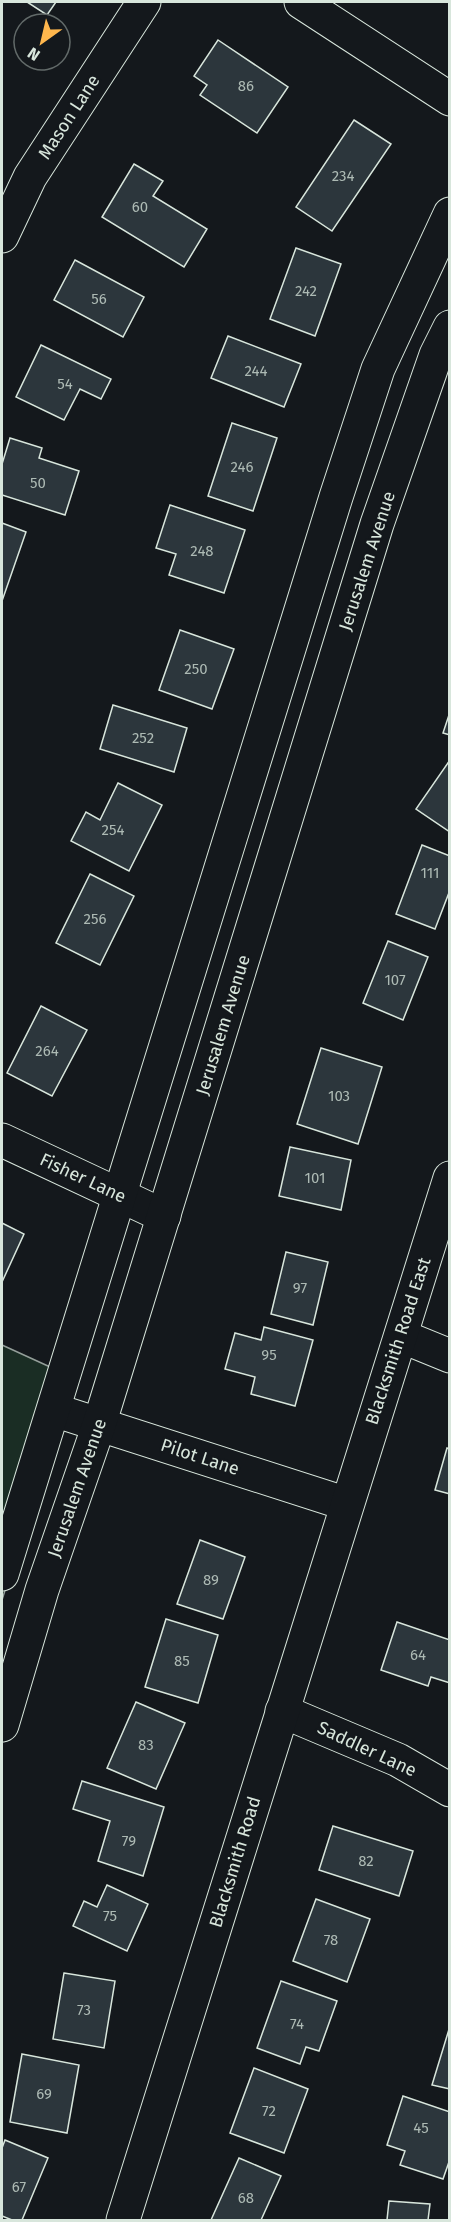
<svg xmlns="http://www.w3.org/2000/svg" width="451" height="2222" font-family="'Fira Sans',sans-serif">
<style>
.green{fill:#1a2d24;stroke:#939e99;stroke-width:1.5}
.building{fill:#2c363c;stroke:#d8e6dc;stroke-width:1.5}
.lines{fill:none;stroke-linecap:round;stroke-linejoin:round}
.minor-casing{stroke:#d8e6dc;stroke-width:35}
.major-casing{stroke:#d8e6dc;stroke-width:35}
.minor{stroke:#14181c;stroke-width:33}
.major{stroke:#14181c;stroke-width:33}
.labels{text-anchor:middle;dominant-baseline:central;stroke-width:4.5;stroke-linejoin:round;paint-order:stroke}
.number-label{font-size:15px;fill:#adbab4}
.street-label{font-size:18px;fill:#d8e6dc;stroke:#14181c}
</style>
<rect width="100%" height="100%" fill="#14181c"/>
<polygon class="green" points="2,1345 72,1377 2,1600"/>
<g class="building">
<polygon points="27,2 56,2 47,15"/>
<polygon points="218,40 288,87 257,133 200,95 207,85 194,76"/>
<polygon points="354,120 391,144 332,231 296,207"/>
<polygon points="134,164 163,181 153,196 207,229 184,267 102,217"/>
<polygon points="296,248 341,264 315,336 270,319"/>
<polygon points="75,260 144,297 123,337 54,300"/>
<polygon points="228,336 301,364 284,407 211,378"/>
<polygon points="41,345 111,379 101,399 80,389 64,420 16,397"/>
<polygon points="232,423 277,438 253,511 208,496"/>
<polygon points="10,438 42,448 39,458 79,471 65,515 2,495 2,464"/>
<polygon points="170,505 245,530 224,593 169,575 176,554 156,548"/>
<polygon points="2,523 26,532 2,601"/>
<polygon points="180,630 234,649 212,709 159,690"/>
<polygon points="113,705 187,728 174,772 100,749"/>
<polygon points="450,712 450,735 443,733"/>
<polygon points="450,760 450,832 416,809"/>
<polygon points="118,783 162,805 129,871 71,841 86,812 100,820"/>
<polygon points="422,845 450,856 450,890 435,929 396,914"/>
<polygon points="90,874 134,896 100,965 56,943"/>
<polygon points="388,941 428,957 403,1020 363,1003"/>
<polygon points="41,1006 87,1030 52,1096 7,1073"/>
<polygon points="321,1048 382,1067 358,1144 297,1124"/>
<polygon points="290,1147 351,1160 341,1210 279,1196"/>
<polygon points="2,1223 24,1234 2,1282"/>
<polygon points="286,1252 328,1262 313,1325 271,1314"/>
<polygon points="264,1327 313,1340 295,1406 251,1394 255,1377 225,1369 235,1333 261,1340"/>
<polygon points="447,1448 450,1449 450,1494 435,1490"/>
<polygon points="200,1540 245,1557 223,1619 177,1604"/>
<polygon points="166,1619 218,1635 198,1703 145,1687"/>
<polygon points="397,1622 450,1640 450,1683 431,1677 428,1686 381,1670"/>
<polygon points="136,1702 185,1723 156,1789 107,1768"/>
<polygon points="82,1781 164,1807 143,1876 98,1861 110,1821 73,1809"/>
<polygon points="333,1826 413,1851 399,1896 319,1870"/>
<polygon points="107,1885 148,1904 127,1951 73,1926 84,1901 97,1907"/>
<polygon points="316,1899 370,1919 347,1982 293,1961"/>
<polygon points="64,1973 115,1981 104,2048 53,2039"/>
<polygon points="281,1981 337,2001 319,2051 306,2047 300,2064 257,2048"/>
<polygon points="450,2026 450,2089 432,2085"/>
<polygon points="22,2054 79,2065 67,2133 10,2122"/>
<polygon points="254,2068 308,2089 284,2153 230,2133"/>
<polygon points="403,2096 450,2112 450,2159 443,2179 400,2165 405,2151 387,2145"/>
<polygon points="5,2140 48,2158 22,2220 12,2220 2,2216 2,2148"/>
<polygon points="239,2158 281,2176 261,2220 211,2220"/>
<polygon points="389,2201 430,2204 428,2220 387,2220"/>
</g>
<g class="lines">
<g class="minor-casing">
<g id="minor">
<polyline points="301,2 450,99"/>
<polyline points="2,236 30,177 144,2"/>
<polyline points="2,1140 164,1216"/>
<polyline points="401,1336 450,1356"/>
<polyline points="54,1410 347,1504"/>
<polyline points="282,1711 398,1760 450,1790"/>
<polyline points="123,2220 450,1178"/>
</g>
</g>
<g class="major-casing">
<g id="major">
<polyline points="2,1574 336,497 378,369 450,214"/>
<polyline points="2,1725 42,1590 99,1425 377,524 436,355 450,327"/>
</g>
</g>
<use href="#minor" class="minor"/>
<use href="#major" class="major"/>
</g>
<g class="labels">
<g class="number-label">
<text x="246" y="86">86</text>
<text x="343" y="176">234</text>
<text x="140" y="207">60</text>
<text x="306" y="291">242</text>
<text x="99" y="299">56</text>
<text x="256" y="371">244</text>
<text x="65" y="384">54</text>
<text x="242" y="467">246</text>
<text x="38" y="483">50</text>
<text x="202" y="551">248</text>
<text x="196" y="669">250</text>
<text x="143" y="738">252</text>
<text x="113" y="830">254</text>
<text x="430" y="873">111</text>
<text x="95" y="919">256</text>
<text x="395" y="980">107</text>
<text x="47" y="1051">264</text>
<text x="339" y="1096">103</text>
<text x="315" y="1178">101</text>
<text x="300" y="1288">97</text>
<text x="269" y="1355">95</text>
<text x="211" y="1580">89</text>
<text x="418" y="1655">64</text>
<text x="182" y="1661">85</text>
<text x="146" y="1745">83</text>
<text x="129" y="1841">79</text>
<text x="366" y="1861">82</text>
<text x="110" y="1916">75</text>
<text x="331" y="1940">78</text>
<text x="84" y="2010">73</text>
<text x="297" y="2024">74</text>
<text x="44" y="2094">69</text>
<text x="269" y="2111">72</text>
<text x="421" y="2128">45</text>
<text x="19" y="2187">67</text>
<text x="246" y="2198">68</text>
</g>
<g class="street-label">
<text transform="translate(69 117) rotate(-57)">Mason Lane</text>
<text transform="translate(367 561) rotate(-72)">Jerusalem Avenue</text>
<text transform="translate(223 1025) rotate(-73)">Jerusalem Avenue</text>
<text transform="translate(83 1178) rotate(25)">Fisher Lane</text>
<text transform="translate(398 1341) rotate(-72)">Blacksmith Road East</text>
<text transform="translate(200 1457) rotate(18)">Pilot Lane</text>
<text transform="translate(77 1488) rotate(-71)">Jerusalem Avenue</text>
<text transform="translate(367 1749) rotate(25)">Saddler Lane</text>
<text transform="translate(235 1862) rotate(-73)">Blacksmith Road</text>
</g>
</g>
<rect width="451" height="2222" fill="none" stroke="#d8e6dc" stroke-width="6"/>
<g transform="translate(42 42) rotate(214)"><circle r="28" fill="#14181c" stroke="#626a69" stroke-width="1.5"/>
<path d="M0-4.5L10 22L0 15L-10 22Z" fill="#ffb74d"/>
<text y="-9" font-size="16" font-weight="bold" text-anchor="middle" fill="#d8e6dc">N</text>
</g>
</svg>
